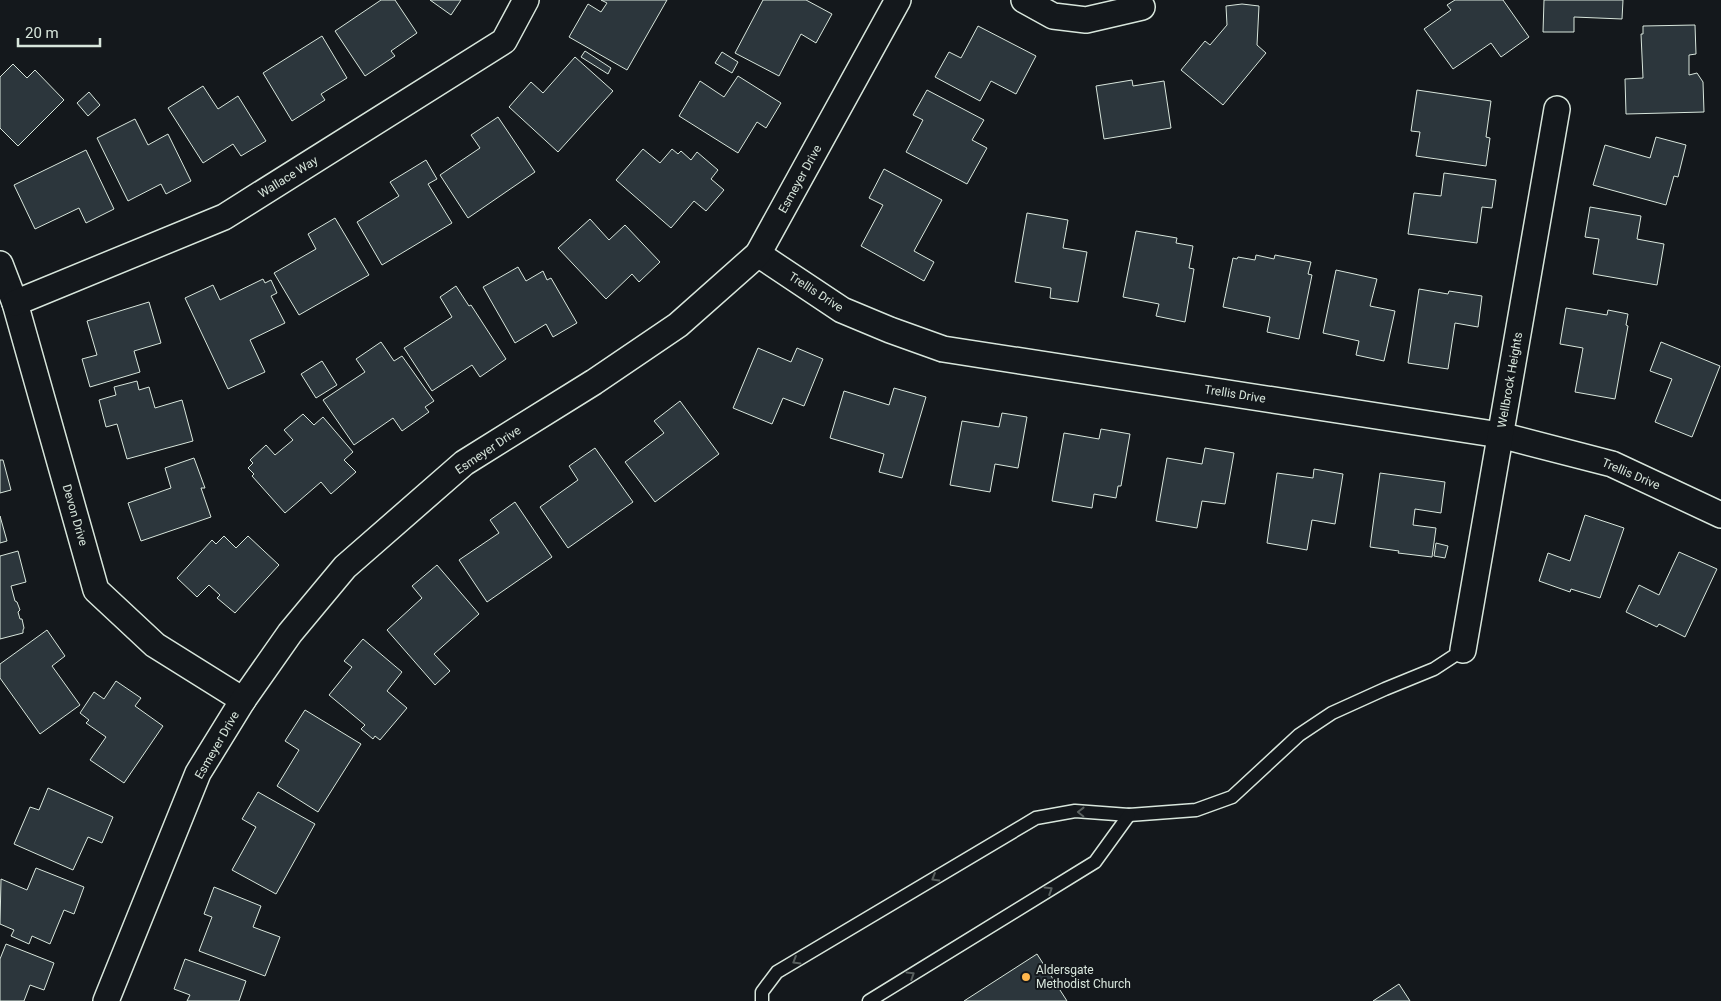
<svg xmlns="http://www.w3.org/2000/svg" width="1721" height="1001" font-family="Roboto,sans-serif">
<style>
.building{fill:#2c363c;stroke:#d8e6dc}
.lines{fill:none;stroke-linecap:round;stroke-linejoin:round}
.service-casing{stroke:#d8e6dc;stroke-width:15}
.minor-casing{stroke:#d8e6dc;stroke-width:28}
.service{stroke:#14181c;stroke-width:12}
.minor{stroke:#14181c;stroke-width:25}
.oneway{stroke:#59605f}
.poi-dot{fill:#ffb74d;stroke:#14181c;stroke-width:2}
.labels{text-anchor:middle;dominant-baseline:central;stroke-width:4;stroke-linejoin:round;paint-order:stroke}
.street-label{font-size:12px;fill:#d8e6dc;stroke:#14181c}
.poi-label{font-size:12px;fill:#d8e6dc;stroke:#14181c;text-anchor:start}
</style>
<rect width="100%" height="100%" fill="#14181c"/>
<g class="building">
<polygon points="381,0 395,0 417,33 391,51 395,56 365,76 335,31"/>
<polygon points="430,0 461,0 451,15"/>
<polygon points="601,0 667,0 627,70 569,37 588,4 601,12 607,3"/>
<polygon points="763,0 806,0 832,14 816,43 801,34 779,76 735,53"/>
<polygon points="1455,0 1503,0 1529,37 1501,57 1491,43 1453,69 1424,29 1451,10 1447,5"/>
<polygon points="1544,0 1623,0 1622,19 1574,17 1574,32 1543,32"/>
<polygon points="1242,4 1259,6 1257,45 1266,53 1223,105 1181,70 1205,41 1210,45 1227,25 1226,6"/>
<polygon points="1695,25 1696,54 1689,55 1689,75 1697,73 1703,82 1704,112 1626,114 1625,79 1643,78 1641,34 1643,34 1643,26"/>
<polygon points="978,26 1036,56 1016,94 991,81 980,101 935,77 949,52 961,58"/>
<polygon points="322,36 347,78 321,94 325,100 292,121 263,73"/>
<polygon points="585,51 611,68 608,74 581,57"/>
<polygon points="722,52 738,62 732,73 715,63"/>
<polygon points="575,57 613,91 558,152 509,107 531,82 543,93"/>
<polygon points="13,64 27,78 35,70 64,100 18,146 0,128 0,77"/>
<polygon points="738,76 781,103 766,128 757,122 738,153 679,116 700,81 724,97"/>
<polygon points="1132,80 1133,86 1164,81 1171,128 1104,139 1096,86"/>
<polygon points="203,86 218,109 238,96 266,141 241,156 233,144 203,163 168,108"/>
<polygon points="927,90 984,120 972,140 987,148 967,184 906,152 923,120 913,115"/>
<polygon points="1417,90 1491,101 1486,137 1490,138 1486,166 1416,156 1420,132 1411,131"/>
<polygon points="89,92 100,105 88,116 77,103"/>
<polygon points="498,117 535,172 468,218 440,175 480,148 471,135"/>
<polygon points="135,119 148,145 168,134 191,181 166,194 161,184 128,201 97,138"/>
<polygon points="1656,137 1686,145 1678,177 1674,176 1666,205 1593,185 1605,145 1650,158"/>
<polygon points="643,149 660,163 672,149 678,154 681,151 691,160 697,152 718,170 711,179 724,190 706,211 694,201 671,228 616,180"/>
<polygon points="86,150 114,209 86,223 79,208 35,229 14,185"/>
<polygon points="426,160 437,179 428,184 452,223 382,265 357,222 399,196 390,182"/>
<polygon points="884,169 942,200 914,251 934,262 924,281 861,246 883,205 869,198"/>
<polygon points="1444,173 1496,180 1492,208 1482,207 1477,243 1408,234 1414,193 1441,196"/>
<polygon points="1590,207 1641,216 1637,239 1664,244 1657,285 1593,274 1599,239 1585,237"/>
<polygon points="1027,213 1068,220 1063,248 1087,252 1078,302 1050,298 1051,288 1015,282"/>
<polygon points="335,218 369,275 299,315 274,273 316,249 308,234"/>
<polygon points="590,219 609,240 625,225 660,262 639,282 632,274 606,299 558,248"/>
<polygon points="1136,231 1177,238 1176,243 1193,246 1189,268 1194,269 1185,322 1156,316 1159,304 1123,297"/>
<polygon points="1256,255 1274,259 1275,255 1311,262 1308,274 1312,275 1299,339 1267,332 1270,317 1223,307 1233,258 1237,259 1238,257 1255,260"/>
<polygon points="518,267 526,281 543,271 547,280 551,278 577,323 553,337 546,324 515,343 483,287"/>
<polygon points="1336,270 1377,279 1370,306 1395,311 1384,361 1356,355 1359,341 1323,333"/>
<polygon points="263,279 265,283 271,280 277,293 271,296 285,323 250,340 265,372 228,389 185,298 213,285 220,300"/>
<polygon points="456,286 469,306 471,305 506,359 480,377 472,365 432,391 404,348 452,317 440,297"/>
<polygon points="1419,289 1448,294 1449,291 1482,296 1478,327 1455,323 1448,369 1408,363"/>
<polygon points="149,302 161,343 134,351 140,372 90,387 82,359 97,355 87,321"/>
<polygon points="1566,308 1607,315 1608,310 1628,314 1626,325 1628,326 1615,399 1575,392 1583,348 1560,344"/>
<polygon points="381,342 394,361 402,356 434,401 425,407 429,412 402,431 393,418 354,445 323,400 365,372 356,359"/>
<polygon points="1661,342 1720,366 1692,437 1655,422 1672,379 1650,371"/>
<polygon points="758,348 791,362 797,348 823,359 804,406 783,398 772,424 733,408"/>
<polygon points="322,361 337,385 316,398 301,374"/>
<polygon points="137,381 139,390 149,387 155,408 182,400 193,441 127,459 117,424 106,427 99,400 116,395 114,387"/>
<polygon points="894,388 926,397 902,478 879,472 884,454 830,438 844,391 889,405"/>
<polygon points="680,401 719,454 655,502 625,462 664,433 654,421"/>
<polygon points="1002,413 1027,417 1018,468 995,464 990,492 950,485 962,421 999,427"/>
<polygon points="303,414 314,425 323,417 353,452 344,460 356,472 331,494 321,482 285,513 252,476 254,474 248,468 253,463 250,460 266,445 275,455 293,440 284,430"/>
<polygon points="1101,429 1130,434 1121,486 1118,486 1116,498 1094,494 1092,508 1052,501 1064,433 1099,439"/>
<polygon points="595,448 633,502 568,548 540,507 578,480 569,466"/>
<polygon points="1205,448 1234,453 1225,504 1202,501 1197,528 1156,521 1167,458 1202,464"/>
<polygon points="194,458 205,488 201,488 211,517 141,541 128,503 171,488 165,468"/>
<polygon points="0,460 3,460 11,490 0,493"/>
<polygon points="1314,469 1343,474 1335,524 1312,520 1307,550 1267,543 1277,473 1313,478"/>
<polygon points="1380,473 1445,482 1441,513 1415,509 1413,525 1436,528 1432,557 1398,553 1399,551 1370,547"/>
<polygon points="515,502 552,557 487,602 459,560 499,533 490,520"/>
<polygon points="1585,515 1624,528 1600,598 1571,589 1570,592 1539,581 1548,553 1570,561"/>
<polygon points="0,516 7,541 0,543"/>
<polygon points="224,536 236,548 248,536 279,565 235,613 217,598 220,595 209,585 197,597 177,578 212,540 216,544"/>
<polygon points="1436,543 1448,546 1445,558 1434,556"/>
<polygon points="18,551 26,582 11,586 15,601 17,602 20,610 18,612 20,619 22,619 24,628 23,630 23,633 0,639 0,556"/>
<polygon points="1679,552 1717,569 1685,637 1659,624 1657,627 1626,612 1639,585 1659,595"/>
<polygon points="437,565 479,614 434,654 450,671 435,685 387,630 422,598 412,586"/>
<polygon points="47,630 65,656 52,666 80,705 40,734 0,678 0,664"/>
<polygon points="363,639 402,672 387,691 407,708 380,740 375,736 373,739 361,729 365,725 329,695 352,667 344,661"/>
<polygon points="116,681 141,698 135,706 163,726 124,783 90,760 106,737 86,723 89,720 80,713 94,692 104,699"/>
<polygon points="305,710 361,744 318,812 277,786 299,750 285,741"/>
<polygon points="48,788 113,817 102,843 88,837 73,870 14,844 30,807 39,810"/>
<polygon points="258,792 315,824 276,894 232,870 256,827 242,819"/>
<polygon points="36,868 84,887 74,914 64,910 50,944 32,936 29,944 11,936 14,930 0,924 1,879 27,890"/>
<polygon points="214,887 261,906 253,927 280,937 265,976 199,951 212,917 204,914"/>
<polygon points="6,944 54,963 44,990 30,985 24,1001 0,1001 0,959"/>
<polygon points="1037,954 1067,1001 964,1001"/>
<polygon points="185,959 246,981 239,1001 187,1001 190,995 174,989"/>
<polygon points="1399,984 1410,1001 1373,1001"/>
</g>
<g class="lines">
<g class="service-casing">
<g id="service">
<polyline points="762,1001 762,992 777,972 1036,818 1075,811 1129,815 1196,810 1232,797 1299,735 1332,713 1385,689 1434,669 1463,650"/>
<polyline points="869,1001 1095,862 1129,815"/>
</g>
</g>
<g class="minor-casing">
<g id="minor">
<polyline points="1024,0 1053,16 1086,20 1142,7"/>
<polyline points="758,254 842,310 890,330 943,349 1500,435 1612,464 1721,515"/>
<polyline points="0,264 15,303 96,590 155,645 243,700"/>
<polyline points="15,303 224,217 504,41 526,0"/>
<polyline points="1463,650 1557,109"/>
<polyline points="106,1001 198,773 243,700 290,633 345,567 464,463 594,382 678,325 758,254 898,0"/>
</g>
</g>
<use href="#service" class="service"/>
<use href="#minor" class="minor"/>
</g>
<defs><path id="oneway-chevron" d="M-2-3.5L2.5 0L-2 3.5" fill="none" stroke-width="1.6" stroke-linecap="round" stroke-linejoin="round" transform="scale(1.25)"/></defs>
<g class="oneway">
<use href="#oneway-chevron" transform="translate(1081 812) rotate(-179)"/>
<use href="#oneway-chevron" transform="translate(935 878) rotate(149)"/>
<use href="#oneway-chevron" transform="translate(1049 890) rotate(-32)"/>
<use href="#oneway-chevron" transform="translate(796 961) rotate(149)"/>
<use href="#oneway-chevron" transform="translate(911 975) rotate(-32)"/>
</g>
<circle class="poi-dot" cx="1026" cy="977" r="5"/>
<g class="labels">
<g class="street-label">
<text transform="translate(288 177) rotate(-32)">Wallace Way</text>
<text transform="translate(800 179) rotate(-61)">Esmeyer Drive</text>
<text transform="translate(816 292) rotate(33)">Trellis Drive</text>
<text transform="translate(1510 380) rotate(-80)">Wellbrock Heights</text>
<text transform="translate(1235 394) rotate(9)">Trellis Drive</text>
<text transform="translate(488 450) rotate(-34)">Esmeyer Drive</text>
<text transform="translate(1631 474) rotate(23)">Trellis Drive</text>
<text transform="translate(75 515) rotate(74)">Devon Drive</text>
<text transform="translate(217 745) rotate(-60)">Esmeyer Drive</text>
</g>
<g class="poi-label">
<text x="1036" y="970">Aldersgate<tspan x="1036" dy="14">Methodist Church</tspan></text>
</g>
</g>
<path d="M18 38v8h82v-8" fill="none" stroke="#d8e6dc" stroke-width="2.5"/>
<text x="25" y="38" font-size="15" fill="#d8e6dc" stroke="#14181c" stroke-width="4" paint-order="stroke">20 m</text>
</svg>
